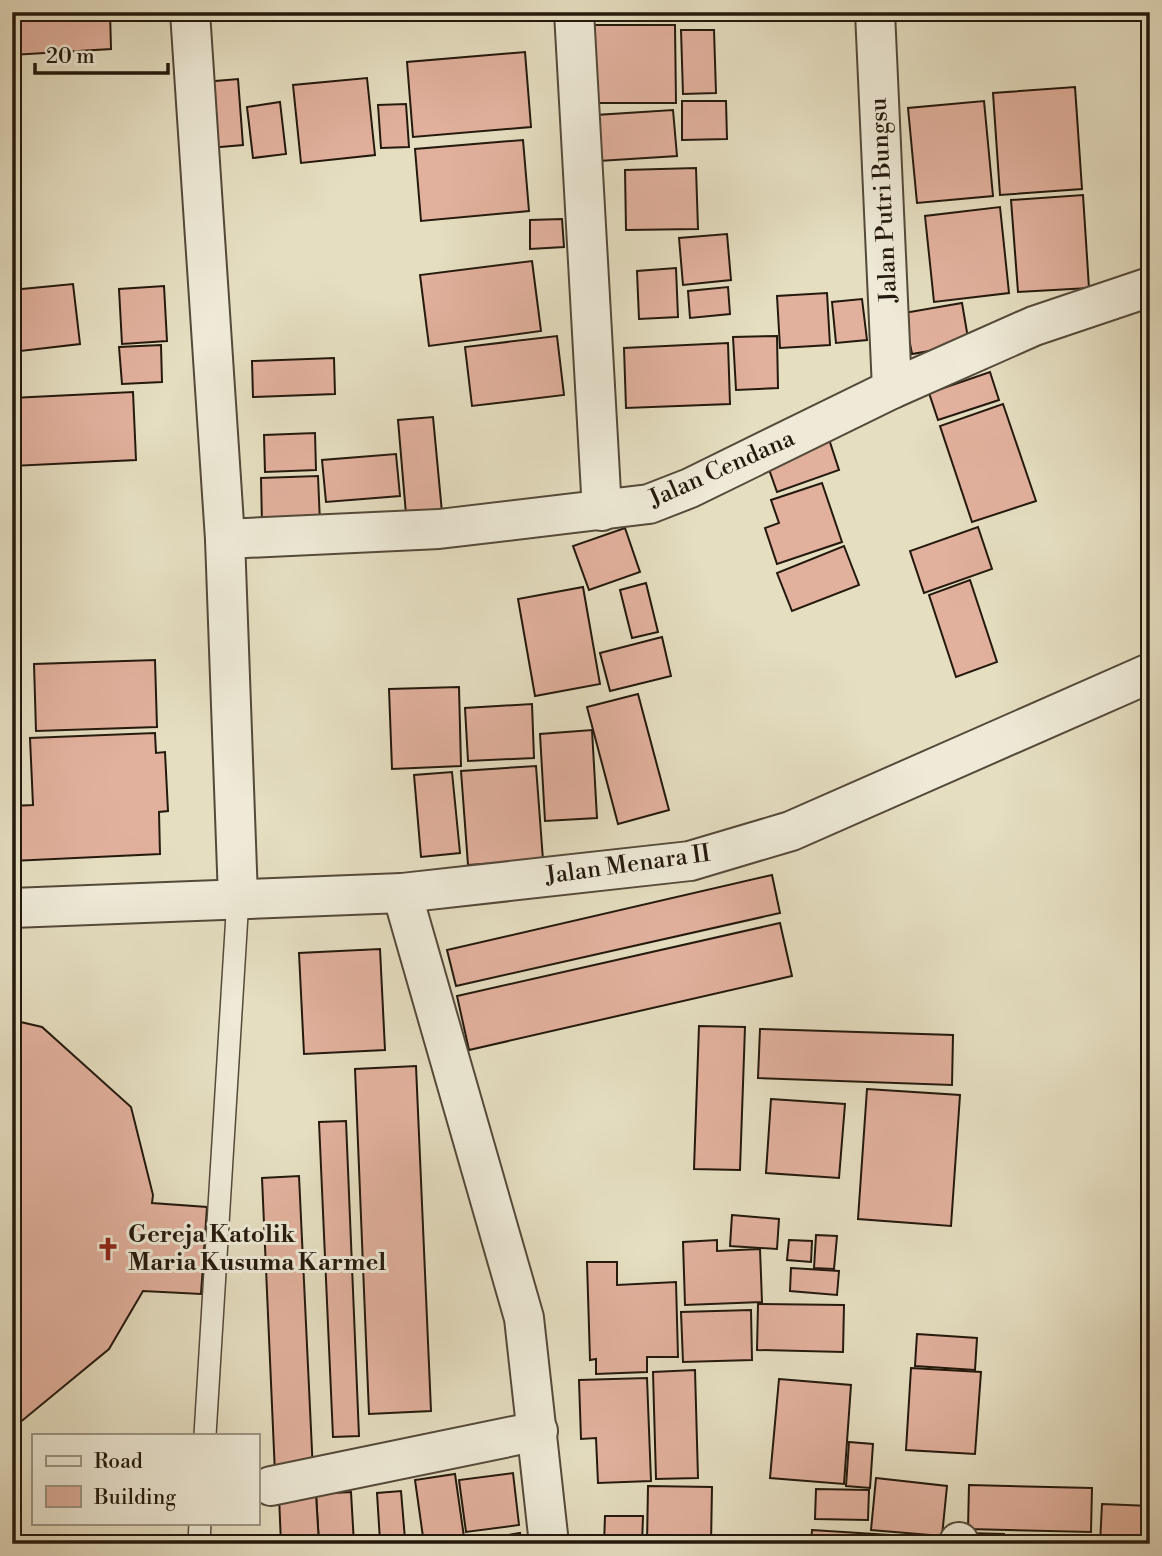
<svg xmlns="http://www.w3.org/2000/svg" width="1162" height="1556" font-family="'Libre Bodoni',serif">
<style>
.building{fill:#e2b19e;stroke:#24190d;stroke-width:2}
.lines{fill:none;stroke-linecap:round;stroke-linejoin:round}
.lane-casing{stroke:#544a3a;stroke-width:24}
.street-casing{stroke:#544a3a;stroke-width:42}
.lane{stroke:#eeead7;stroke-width:21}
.street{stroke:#eeead7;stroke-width:38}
.labels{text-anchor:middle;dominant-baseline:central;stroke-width:6;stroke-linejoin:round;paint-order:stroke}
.street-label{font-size:24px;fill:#24190d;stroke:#eeead7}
.poi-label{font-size:24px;font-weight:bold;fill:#24190d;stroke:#eeead7;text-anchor:start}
</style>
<rect width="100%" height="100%" fill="#e5dec1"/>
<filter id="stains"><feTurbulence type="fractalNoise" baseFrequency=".00286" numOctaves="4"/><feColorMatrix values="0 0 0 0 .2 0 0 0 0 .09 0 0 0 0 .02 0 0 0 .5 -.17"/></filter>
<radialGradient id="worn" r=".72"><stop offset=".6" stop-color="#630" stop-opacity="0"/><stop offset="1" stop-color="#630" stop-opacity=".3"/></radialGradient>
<g class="building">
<polygon points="12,12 110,12 111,49 12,55"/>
<polygon points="586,25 675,25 676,103 587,103"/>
<polygon points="681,30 714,30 716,93 683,94"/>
<polygon points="525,52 531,127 413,137 407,62"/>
<polygon points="367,78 375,155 301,163 293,85"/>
<polygon points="238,79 243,145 209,148 204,82"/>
<polygon points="1075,87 1082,189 1000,195 993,93"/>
<polygon points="682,101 726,101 727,139 682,140"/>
<polygon points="984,101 993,196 917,203 908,108"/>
<polygon points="280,102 286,154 253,158 247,107"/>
<polygon points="406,104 409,147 381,148 378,105"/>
<polygon points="673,110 677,156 599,161 596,115"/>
<polygon points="523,140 529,211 421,221 415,149"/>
<polygon points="696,168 698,229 626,230 625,170"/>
<polygon points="1083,195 1089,288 1018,292 1011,200"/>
<polygon points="1000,207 1009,293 934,302 925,216"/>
<polygon points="562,219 564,247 530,249 530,220"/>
<polygon points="727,234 731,280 683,285 679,238"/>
<polygon points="532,261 541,331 429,346 420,275"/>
<polygon points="676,268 678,317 639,319 637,271"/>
<polygon points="73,284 80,344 12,352 12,290"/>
<polygon points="164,286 167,341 122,344 119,289"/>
<polygon points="728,287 730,314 690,318 688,291"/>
<polygon points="827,293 830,345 780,348 777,296"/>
<polygon points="862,299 867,340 836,343 832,302"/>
<polygon points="962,303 969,344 912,354 904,313"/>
<polygon points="557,336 564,395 472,406 465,347"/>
<polygon points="777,336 778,388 736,390 733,337"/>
<polygon points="728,343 730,404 626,408 624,348"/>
<polygon points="161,345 162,382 122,384 119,347"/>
<polygon points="334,358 335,394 253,397 252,361"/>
<polygon points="990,372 999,400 938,420 929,393"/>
<polygon points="133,392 136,460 12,466 12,398"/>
<polygon points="1003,404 1036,501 972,522 940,426"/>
<polygon points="433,417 443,523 407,526 398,420"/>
<polygon points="315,433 316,470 265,472 264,435"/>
<polygon points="827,433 839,470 777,492 764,455"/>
<polygon points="396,454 400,496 326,502 322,460"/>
<polygon points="318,476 320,523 262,524 261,478"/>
<polygon points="822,483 842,542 777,564 765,528 779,523 771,500"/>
<polygon points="978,527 992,569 924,593 910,551"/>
<polygon points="625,528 640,572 589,590 573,546"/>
<polygon points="844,546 859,585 792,611 777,573"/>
<polygon points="970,580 997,662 956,677 929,595"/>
<polygon points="646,583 658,632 632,638 620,590"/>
<polygon points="583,587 600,684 535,696 518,599"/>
<polygon points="662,637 671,676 610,691 600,653"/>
<polygon points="155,660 157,727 36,731 34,664"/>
<polygon points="459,687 461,766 392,769 389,689"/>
<polygon points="638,694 669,810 618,824 587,707"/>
<polygon points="532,704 534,758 468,761 465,708"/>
<polygon points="592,730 597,818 545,821 540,734"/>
<polygon points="155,733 156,753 165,752 168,811 159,812 160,854 12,861 12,806 33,805 30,738"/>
<polygon points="536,766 543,860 468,865 461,771"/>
<polygon points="452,772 460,853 421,857 414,775"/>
<polygon points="772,875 780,913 456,986 447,950"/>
<polygon points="780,923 792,976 469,1050 457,996"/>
<polygon points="380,949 385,1050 304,1054 299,953"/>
<polygon points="12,1020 42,1027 131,1107 153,1195 152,1203 207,1207 201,1294 143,1291 109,1349 12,1429"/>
<polygon points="699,1026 745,1027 740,1170 694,1169"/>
<polygon points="760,1029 953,1035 952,1085 758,1078"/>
<polygon points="416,1066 431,1411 369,1414 355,1069"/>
<polygon points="867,1089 960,1095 951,1226 858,1219"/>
<polygon points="771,1099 845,1104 839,1178 766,1173"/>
<polygon points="346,1121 359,1436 333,1437 319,1122"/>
<polygon points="299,1176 313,1472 275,1474 262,1178"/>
<polygon points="732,1215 779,1219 777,1249 730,1246"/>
<polygon points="816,1235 837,1236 834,1269 814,1268"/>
<polygon points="717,1240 717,1251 760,1249 762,1302 685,1305 683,1242"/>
<polygon points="789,1240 812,1241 811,1262 787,1260"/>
<polygon points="587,1262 617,1262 617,1285 676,1282 678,1357 647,1357 647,1372 596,1374 596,1359 590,1360"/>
<polygon points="791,1268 839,1271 837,1295 790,1291"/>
<polygon points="758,1304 844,1305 843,1352 757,1350"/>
<polygon points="751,1310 752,1360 683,1362 681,1312"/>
<polygon points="917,1334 977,1338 975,1370 915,1366"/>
<polygon points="911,1368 981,1372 975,1454 906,1450"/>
<polygon points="695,1370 698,1478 656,1479 653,1372"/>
<polygon points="647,1378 651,1481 598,1483 596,1438 581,1439 579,1380"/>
<polygon points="779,1379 851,1385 844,1484 770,1478"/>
<polygon points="849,1442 873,1444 870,1488 846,1486"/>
<polygon points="513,1473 519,1525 466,1532 459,1480"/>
<polygon points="455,1474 465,1544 424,1544 415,1480"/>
<polygon points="876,1478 947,1486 942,1536 871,1530"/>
<polygon points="969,1485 1092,1488 1091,1532 968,1529"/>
<polygon points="648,1486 712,1487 711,1544 647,1544"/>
<polygon points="816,1489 869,1490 868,1520 815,1519"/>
<polygon points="401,1491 405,1539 380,1541 377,1493"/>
<polygon points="351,1492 354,1544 319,1544 316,1494"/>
<polygon points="316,1494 319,1544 281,1544 279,1496"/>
<polygon points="1102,1504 1150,1506 1150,1544 1100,1544"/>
<polygon points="605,1516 643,1516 642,1544 604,1544"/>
<polygon points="812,1530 937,1538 936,1544 811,1544"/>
<polygon points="520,1533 522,1544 473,1544 473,1541"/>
<polygon points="967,1533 1004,1534 1004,1544 967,1544"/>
<polygon points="1007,1537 1091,1539 1091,1544 1007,1544"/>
</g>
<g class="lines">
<g class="lane-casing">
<g id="lane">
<polyline points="205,1435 238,898"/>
<polyline points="199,1544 200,1523"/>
</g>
</g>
<g class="street-casing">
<g id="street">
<polyline points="190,12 225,539 238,898"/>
<polyline points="574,12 602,511"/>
<polyline points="875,12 892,389"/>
<polyline points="225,539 439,529 649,504 690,488 892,389 1034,326 1150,287"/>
<polyline points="402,893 524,1318 549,1544"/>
<polyline points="12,908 402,893 690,861 791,831 1150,673"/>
<polyline points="271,1486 538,1431"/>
<polyline points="959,1544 959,1542"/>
</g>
</g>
<use href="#lane" class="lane"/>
<use href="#street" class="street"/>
</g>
<defs>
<g id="church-bare" transform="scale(1.89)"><path d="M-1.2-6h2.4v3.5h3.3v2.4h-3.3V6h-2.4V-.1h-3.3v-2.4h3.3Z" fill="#8f2418" stroke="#eeead7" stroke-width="2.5" paint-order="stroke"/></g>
</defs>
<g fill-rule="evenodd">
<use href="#church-bare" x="108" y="1249"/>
</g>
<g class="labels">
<g class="street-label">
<text transform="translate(884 200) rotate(-93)">Jalan Putri Bungsu</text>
<text transform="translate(722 469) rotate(-24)">Jalan Cendana</text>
<text transform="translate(628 865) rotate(-8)">Jalan Menara II</text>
</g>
<g class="poi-label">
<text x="128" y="1235">Gereja Katolik<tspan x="128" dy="28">Maria Kusuma Karmel</tspan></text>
</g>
</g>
<rect width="1162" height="1556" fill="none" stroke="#e5dec1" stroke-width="42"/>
<rect x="14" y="14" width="1134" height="1528" fill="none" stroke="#24190d" stroke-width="3.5"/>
<rect x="21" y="21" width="1120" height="1514" fill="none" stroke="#24190d" stroke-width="2"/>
<rect x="32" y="1434" width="228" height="91" fill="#eeead7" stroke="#9d9686" stroke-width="2"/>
<rect x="46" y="1456" width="35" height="10" fill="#eeead7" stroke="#9d9686" stroke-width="2"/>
<text x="94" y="1468" font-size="21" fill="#24190d">Road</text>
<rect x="46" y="1486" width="35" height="21" fill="#e2b19e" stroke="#9d9686" stroke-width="2"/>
<text x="94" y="1504" font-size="21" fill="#24190d">Building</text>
<path d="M35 63v10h133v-10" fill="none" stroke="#24190d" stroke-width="3.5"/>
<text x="46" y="63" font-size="21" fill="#24190d" stroke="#eeead7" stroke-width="5" paint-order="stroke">20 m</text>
<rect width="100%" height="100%" filter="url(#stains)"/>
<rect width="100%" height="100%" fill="url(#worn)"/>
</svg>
